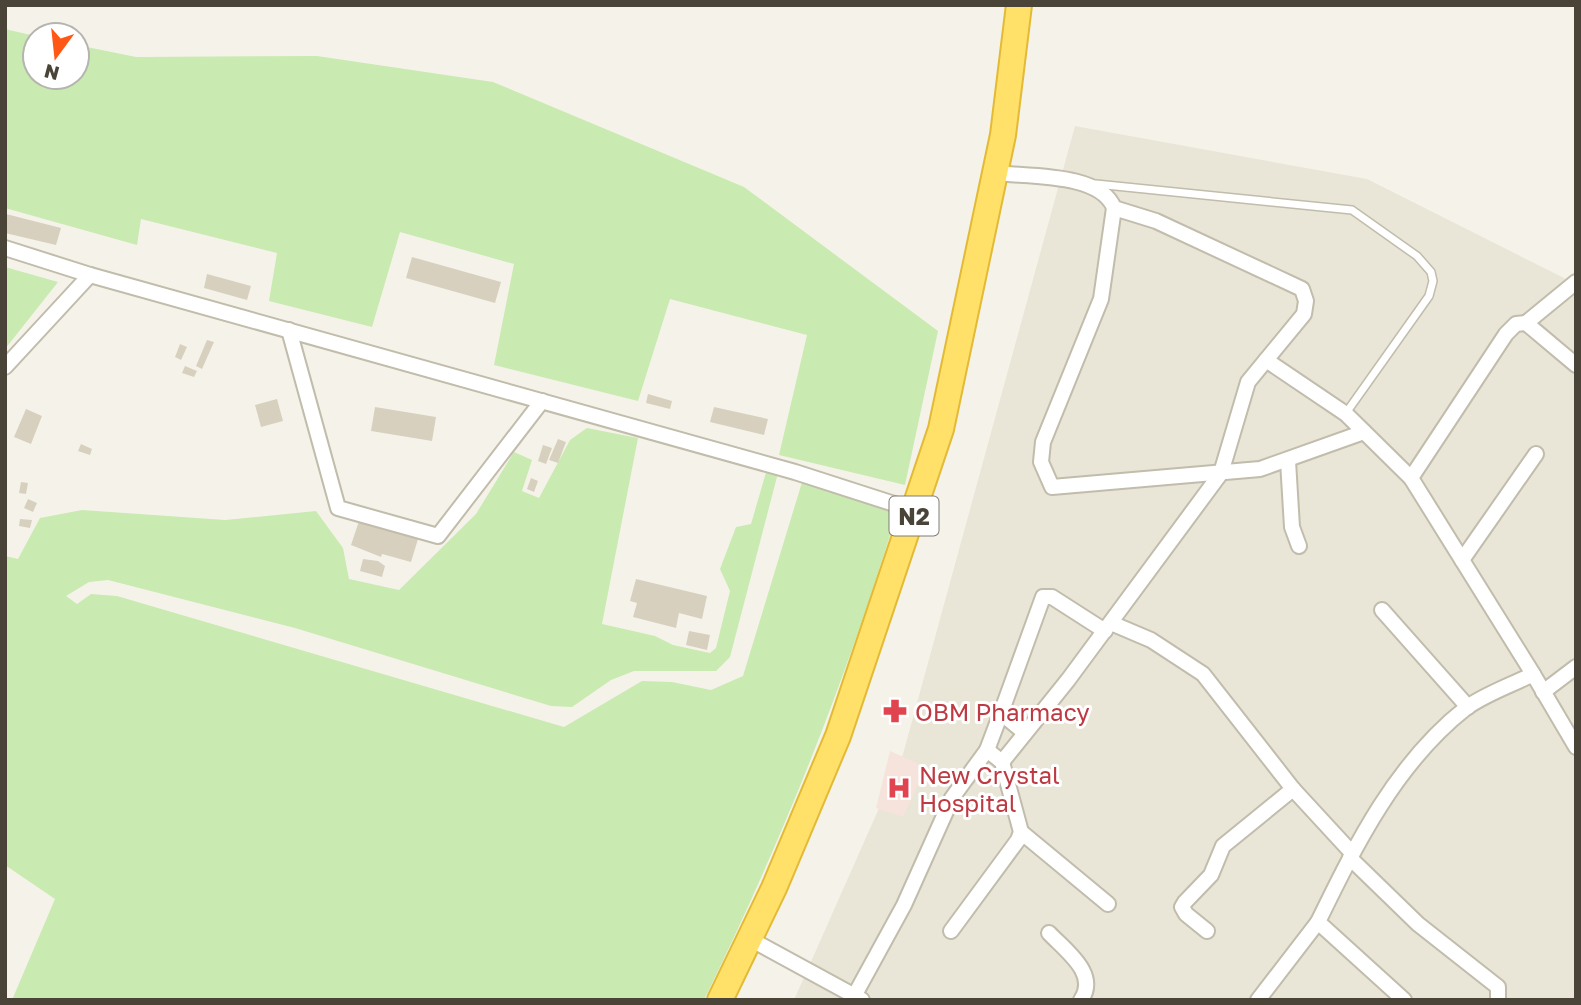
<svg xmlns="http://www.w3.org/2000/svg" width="1581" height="1005" font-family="'Golos Text',sans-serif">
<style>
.residential{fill:#e9e6d7}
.medical{fill:#f6e3dc}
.green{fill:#c9eab1}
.building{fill:#d7d0be}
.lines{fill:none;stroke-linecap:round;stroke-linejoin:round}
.lane-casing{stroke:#c1bcab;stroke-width:10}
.street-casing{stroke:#c1bcab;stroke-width:18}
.highway-casing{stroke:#e3ba35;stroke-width:28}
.lane{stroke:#fff;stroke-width:7}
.street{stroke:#fff;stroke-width:14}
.highway{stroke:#ffe16a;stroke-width:24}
.labels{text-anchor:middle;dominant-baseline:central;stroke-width:6;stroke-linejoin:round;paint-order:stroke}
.shield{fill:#fff;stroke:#807c73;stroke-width:2}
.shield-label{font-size:23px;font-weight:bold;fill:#494437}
.health-label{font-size:24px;fill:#be3a42;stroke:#fff;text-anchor:start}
</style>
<rect width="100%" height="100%" fill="#f5f3e9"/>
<polygon class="residential" points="1075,126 1367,179 1576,284 1576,1000 794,1000 903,754"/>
<polygon class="medical" points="890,751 926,767 903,817 876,808"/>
<g class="green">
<polygon points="5,29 35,36 35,77 77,77 77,45 136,57 317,56 493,82 744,187 938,331 905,485 779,455 807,335 670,299 638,401 494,365 514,264 400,232 372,327 269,301 277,253 141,219 137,245 5,208"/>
<polygon points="5,267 58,282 5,349"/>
<path d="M587,428L638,438L602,624L655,636L673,645L710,653L716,648L730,591L720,569L736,527L751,524L767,469L778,473L730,657L716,671H634L611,680L572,707L551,706L295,628L108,580L89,582L66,596L77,604L91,594L117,596L564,727L642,681L672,682L711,690L743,676L803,479L898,509C847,679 782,840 704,1000H12L55,899L5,865V556L18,559L40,518L82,510L225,520L316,511L343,548L349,579L399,590L476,514L514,452L532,460L522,491L539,498L570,440Z"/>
</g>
<g class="building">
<polygon points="6,214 61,228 56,245 5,233"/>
<polygon points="412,257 501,282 495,303 406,278"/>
<polygon points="207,274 251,286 247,300 204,288"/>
<polygon points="207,340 214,342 202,369 196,366"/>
<polygon points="180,344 187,347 181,360 175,357"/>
<polygon points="185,366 197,371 194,377 182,373"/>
<polygon points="648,394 672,401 670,409 646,403"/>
<polygon points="277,399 283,421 261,427 255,405"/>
<polygon points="375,407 436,417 432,441 371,431"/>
<polygon points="714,407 768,419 764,435 710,422"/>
<polygon points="26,409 42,416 31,444 14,437"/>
<polygon points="558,439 566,442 558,463 549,460"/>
<polygon points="81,444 92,449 90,455 78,451"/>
<polygon points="543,445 552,448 546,464 538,461"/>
<polygon points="531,478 538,481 534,492 527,489"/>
<polygon points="21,482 28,483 26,494 19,493"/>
<polygon points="28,499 37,503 33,512 24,508"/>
<polygon points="20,519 32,520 30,528 19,526"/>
<polygon points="359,521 418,539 411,562 382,554 381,557 351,545"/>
<polygon points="363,559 378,561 385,566 382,577 360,571"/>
<polygon points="636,579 707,596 702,619 679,613 676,628 633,617 637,603 630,601"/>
<polygon points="689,631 710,635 707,650 686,645"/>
</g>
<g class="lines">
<g class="lane-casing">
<polyline id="lane" points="1096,184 1352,210 1417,256 1431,272 1433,281 1429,296 1346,413"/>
</g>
<g class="street-casing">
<g id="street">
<path d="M996,173C1029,177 1101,173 1114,208L1101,299L1043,442L1041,462L1052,487L1260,469L1364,432"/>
<polyline points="5,248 90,275 795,472 916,511"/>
<polyline points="1526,323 1576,282"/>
<polyline points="289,330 338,508 438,536 542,401"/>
<polyline points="1266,360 1346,414 1411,478 1533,674"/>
<polyline points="5,367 90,275"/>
<polyline points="1288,461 1292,527 1299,546"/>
<polyline points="1411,478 1506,334 1516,324 1526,323 1576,365"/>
<polyline points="1462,560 1536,454"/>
<polyline points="1382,610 1468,707"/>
<polyline points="1111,623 1151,640 1203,674 1293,789 1352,853"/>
<polyline points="1543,692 1576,667"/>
<polyline points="1025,733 1001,713 1043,597 1052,597 1105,631"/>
<polyline points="987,750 1001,713"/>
<polyline points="1021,832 1108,904"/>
<polyline points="1350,858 1418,924 1498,987 1498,1000"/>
<polyline points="951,931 1018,840 1021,832 1002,762"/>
<polyline points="1207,931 1186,914 1182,907 1185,902 1211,875 1223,846 1293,789"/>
<path d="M1049,933C1066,951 1099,974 1081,1000"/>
<polyline points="750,939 862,1000"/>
<polyline points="852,1000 904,905 952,798 987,750 1002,762 1068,680 1221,473 1248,382 1304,314 1306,301 1302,289 1156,221 1114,208"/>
<polyline points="1258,1000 1318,922"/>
<path d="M1404,1000L1318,922C1356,844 1396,763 1466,708C1485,694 1512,685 1533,674L1576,747"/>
</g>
</g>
<g class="highway-casing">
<polyline id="highway" points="720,1000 774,888 838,736 941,429 1003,135 1019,5"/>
</g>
<use href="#lane" class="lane"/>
<use href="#street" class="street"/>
<use href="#highway" class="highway"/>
</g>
<defs>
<g id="pharmacy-bare" transform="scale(1.89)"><path d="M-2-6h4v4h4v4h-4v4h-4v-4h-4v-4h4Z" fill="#e0444e" stroke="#fff" stroke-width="2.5" paint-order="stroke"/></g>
<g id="hospital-bare" transform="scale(1.89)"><path d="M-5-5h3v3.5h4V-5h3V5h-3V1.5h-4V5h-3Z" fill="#e0444e" stroke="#fff" stroke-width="2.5" paint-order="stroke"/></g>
</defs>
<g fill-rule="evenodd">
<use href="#pharmacy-bare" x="895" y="711"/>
<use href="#hospital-bare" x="899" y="788"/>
</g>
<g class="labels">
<rect class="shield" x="889.5" y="496.5" width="49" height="39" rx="5"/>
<g class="shield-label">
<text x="914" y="516">N2</text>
</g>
<g class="health-label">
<text x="915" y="711">OBM Pharmacy</text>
<text x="919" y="774">New Crystal<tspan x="919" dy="28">Hospital</tspan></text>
</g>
</g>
<rect width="1581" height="1005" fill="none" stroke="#494437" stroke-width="14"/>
<g transform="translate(56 56) rotate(195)"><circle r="33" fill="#ffffff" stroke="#b6b4af" stroke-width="2"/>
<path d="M0-5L12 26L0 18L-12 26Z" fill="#ff5716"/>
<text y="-10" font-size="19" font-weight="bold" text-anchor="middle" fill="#494437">N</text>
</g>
</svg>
